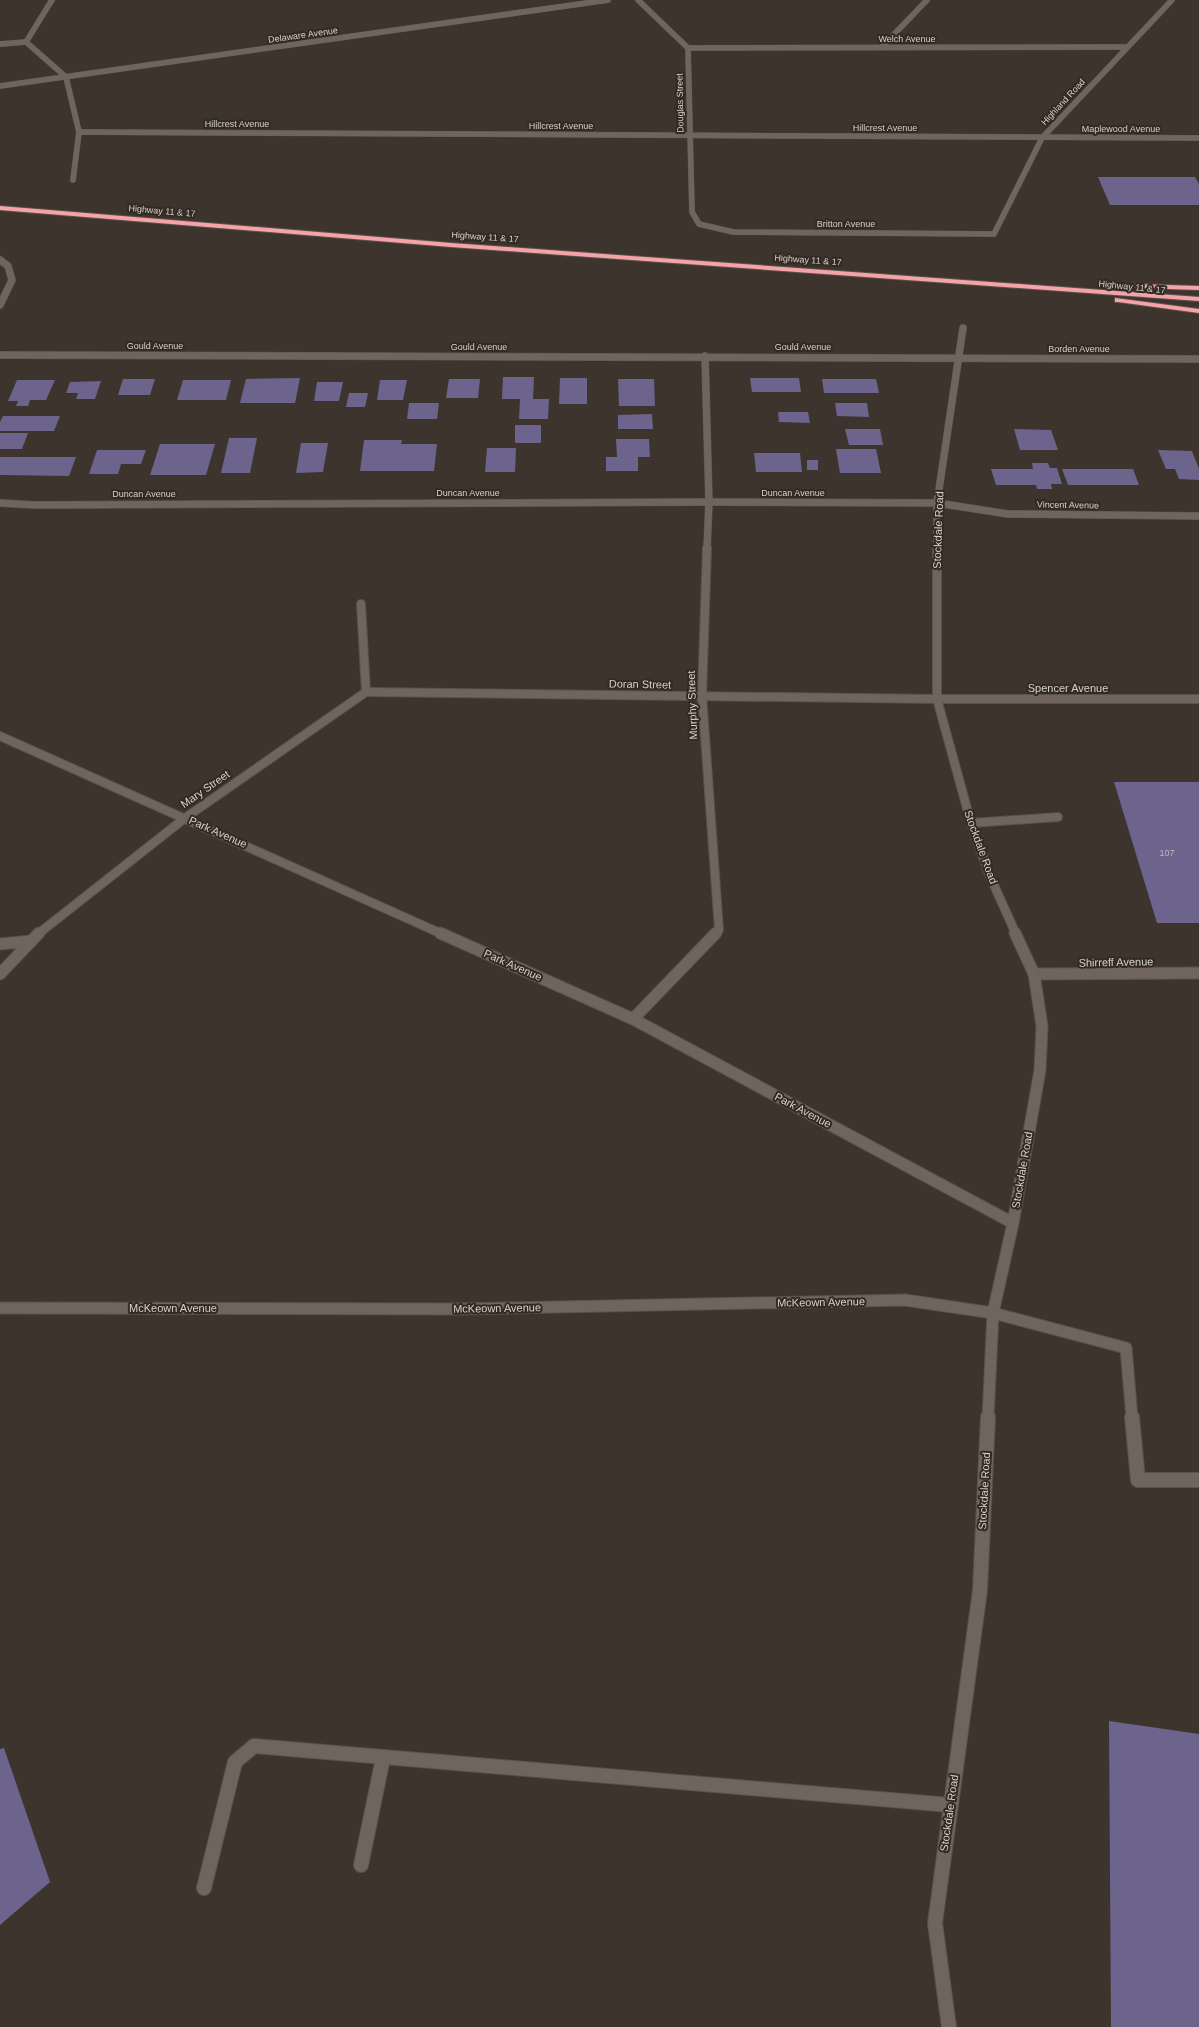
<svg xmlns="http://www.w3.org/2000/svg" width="1199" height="2027" font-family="Arial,sans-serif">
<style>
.building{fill:#6c648c}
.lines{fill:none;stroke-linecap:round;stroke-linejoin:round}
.minor-far4-casing{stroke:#59524c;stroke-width:6}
.minor-far3-casing{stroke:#59524c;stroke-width:8}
.minor-far2-casing{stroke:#59524c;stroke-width:10}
.minor-far1-casing{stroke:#59524c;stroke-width:13}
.minor-casing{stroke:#59524c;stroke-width:16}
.highway-casing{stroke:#59524c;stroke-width:2}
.minor-far4{stroke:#6f655d;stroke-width:5.5}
.minor-far3{stroke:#6f655d;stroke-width:7}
.minor-far2{stroke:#6f655d;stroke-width:8}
.minor-far1{stroke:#6f655d;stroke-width:11}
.minor{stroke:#6f655d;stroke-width:14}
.highway{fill:#f5a3a9;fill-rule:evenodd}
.labels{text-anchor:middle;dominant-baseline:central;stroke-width:4;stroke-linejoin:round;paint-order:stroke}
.far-street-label{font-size:9px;fill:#d6d1cc;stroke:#322a23}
.number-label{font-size:9px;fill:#bcb6bc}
.street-label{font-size:11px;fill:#d6d1cc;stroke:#322a23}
</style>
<rect width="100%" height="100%" fill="#3d342d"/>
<g class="building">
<polygon points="1098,177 1195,177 1199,184 1199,205 1110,205"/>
<polygon points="503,377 534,377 533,399 549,399 548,419 519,419 520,399 502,399"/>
<polygon points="300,378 295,403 240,403 246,379"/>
<polygon points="560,378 587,378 587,404 559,404"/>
<polygon points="750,378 799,378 801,392 752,392"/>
<polygon points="123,379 155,379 150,395 118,395"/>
<polygon points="449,379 480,379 478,398 446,398"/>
<polygon points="618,379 654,379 655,406 619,406"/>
<polygon points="822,379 876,379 879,393 824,393"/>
<polygon points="17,380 55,380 46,400 30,400 28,406 16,406 18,401 8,401"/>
<polygon points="183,380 231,380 226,400 177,400"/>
<polygon points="380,380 407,380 403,400 377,400"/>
<polygon points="101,381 95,399 76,399 78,393 66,393 70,382"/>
<polygon points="317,382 343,382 339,401 314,401"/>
<polygon points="349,393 368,393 365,407 346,407"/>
<polygon points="409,403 439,403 437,419 407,419"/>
<polygon points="835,403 867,403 869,417 837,416"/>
<polygon points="778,412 808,412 810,423 779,422"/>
<polygon points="652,414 653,429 618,429 618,415"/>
<polygon points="3,416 60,416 54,431 0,431 0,422"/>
<rect x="515" y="425" width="26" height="18"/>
<polygon points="845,429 880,429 883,445 849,445"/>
<polygon points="1014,429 1051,430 1058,450 1020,450"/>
<polygon points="0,433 28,433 22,449 0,449"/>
<polygon points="229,438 257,438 250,473 221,473"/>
<polygon points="616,439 649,439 650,457 638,457 638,471 606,471 606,457 617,457"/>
<polygon points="364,440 402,440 401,444 437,444 434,471 360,471"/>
<polygon points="301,443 328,443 323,472 296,473"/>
<polygon points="160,444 215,444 206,475 150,475"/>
<polygon points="487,448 516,448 515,472 485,472"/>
<polygon points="836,449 876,449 881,473 840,473"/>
<polygon points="97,450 146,450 141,464 121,464 118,474 89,474"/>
<polygon points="1158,450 1192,451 1199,469 1199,480 1179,479 1175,469 1166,469"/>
<polygon points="754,453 800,453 802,472 756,472"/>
<polygon points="0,457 76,457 69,476 0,475"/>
<rect x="807" y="460" width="11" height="10"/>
<polygon points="1032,463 1048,463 1050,468 1057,468 1062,484 1051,484 1052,489 1037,489 1036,485 996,485 991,469 1033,469"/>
<polygon points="1062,469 1133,469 1139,485 1068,485"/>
<polygon points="1114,782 1199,782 1199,923 1157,923"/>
<polygon points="1109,1721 1199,1734 1199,2027 1111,2027"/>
<polygon points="4,1748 50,1882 0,1925 0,1749"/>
</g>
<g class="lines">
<g class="minor-far4-casing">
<g id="minor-far4">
<polyline points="52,0 26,42 66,77 79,132 73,180"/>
<polyline points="638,0 688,48 692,212 699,224 733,232 994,234 1042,138 1172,0"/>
<polyline points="0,44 26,42"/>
<polyline points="882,47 927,0"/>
<polyline points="688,48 1126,47"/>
<polyline points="0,86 608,0"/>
<polyline points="79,132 1199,138"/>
</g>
</g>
<g class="minor-far3-casing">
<g id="minor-far3">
<polyline points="0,260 8,266 12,280 0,305"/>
<polyline points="0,355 1199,359"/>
<polyline points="705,356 709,502 707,549"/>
<polyline points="0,503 35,505 709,502 937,503 1008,514 1199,516"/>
<polyline points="937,549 937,503 963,328"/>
</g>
</g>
<g class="minor-far2-casing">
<g id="minor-far2">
<polyline points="707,548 702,695 719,930 715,934"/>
<polyline points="937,548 937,699 971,823 989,874 1016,934"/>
<polyline points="361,604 366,692"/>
<polyline points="366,692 937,699 1199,699"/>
<polyline points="0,736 442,934"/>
<polyline points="971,823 1058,817"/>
<polyline points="38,934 185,818 366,692"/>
</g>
</g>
<g class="minor-far1-casing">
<g id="minor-far1">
<polyline points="440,933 633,1019 1013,1223"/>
<polyline points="0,944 31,941"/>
<polyline points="0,974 39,933"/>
<polyline points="1034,974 1199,973"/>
<polyline points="633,1019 716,933"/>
<polyline points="0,1308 459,1309 905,1300 993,1313 1126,1348 1132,1418"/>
<polyline points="988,1418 993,1313 1013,1223 1040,1070 1042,1026 1034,974 1015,933"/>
</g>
</g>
<g class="minor-casing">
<g id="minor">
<polyline points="1132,1417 1138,1480 1199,1480"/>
<polyline points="361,1865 383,1758"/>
<polyline points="204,1888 235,1762 254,1746 950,1805"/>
<polyline points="949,2027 935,1923 980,1590 988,1417"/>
</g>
</g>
<g class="highway-casing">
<g id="highway">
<polygon points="0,206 451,243 1199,297 1199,301 451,247 0,210"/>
<polygon points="1134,284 1199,286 1199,290 1137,288 1133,286"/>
<polygon points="1115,298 1199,309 1199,313 1118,302 1115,302"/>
</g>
</g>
<use href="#minor-far4" class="minor-far4"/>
<use href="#minor-far3" class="minor-far3"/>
<use href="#minor-far2" class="minor-far2"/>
<use href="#minor-far1" class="minor-far1"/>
<use href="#minor" class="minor"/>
<use href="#highway" class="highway"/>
</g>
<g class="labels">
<g class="far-street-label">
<text transform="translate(303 35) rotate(-8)">Delaware Avenue</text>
<text x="907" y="39">Welch Avenue</text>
<text transform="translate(1063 102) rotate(-47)">Highland Road</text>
<text transform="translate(680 103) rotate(-91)">Douglas Street</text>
<text x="237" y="124">Hillcrest Avenue</text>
<text x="561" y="126">Hillcrest Avenue</text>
<text x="885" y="128">Hillcrest Avenue</text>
<text x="1121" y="129">Maplewood Avenue</text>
<text transform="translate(162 211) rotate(5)">Highway 11 &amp; 17</text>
<text x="846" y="224">Britton Avenue</text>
<text transform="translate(485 237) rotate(4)">Highway 11 &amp; 17</text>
<text transform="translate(808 260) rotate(4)">Highway 11 &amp; 17</text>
<text transform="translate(1132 287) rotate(6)">Highway 11 &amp; 17</text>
<text x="155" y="346">Gould Avenue</text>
<text x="479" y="347">Gould Avenue</text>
<text x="803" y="347">Gould Avenue</text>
<text x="1079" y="349">Borden Avenue</text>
<text x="468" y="493">Duncan Avenue</text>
<text x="793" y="493">Duncan Avenue</text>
<text x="144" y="494">Duncan Avenue</text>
<text transform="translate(1068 505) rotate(1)">Vincent Avenue</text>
</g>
<g class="number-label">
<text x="1167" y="853">107</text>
</g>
<g class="street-label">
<text transform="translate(938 530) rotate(-88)">Stockdale Road</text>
<text transform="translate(640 684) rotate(1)">Doran Street</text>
<text x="1068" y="688">Spencer Avenue</text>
<text transform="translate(692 705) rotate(-92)">Murphy Street</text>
<text transform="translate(205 789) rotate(-35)">Mary Street</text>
<text transform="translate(218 832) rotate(24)">Park Avenue</text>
<text transform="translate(981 847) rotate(70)">Stockdale Road</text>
<text transform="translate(1116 962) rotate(-1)">Shirreff Avenue</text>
<text transform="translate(513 965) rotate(24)">Park Avenue</text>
<text transform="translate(803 1110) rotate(28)">Park Avenue</text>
<text transform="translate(1022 1170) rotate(-80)">Stockdale Road</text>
<text transform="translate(821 1302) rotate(-1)">McKeown Avenue</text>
<text x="173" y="1308">McKeown Avenue</text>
<text transform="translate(497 1308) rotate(-1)">McKeown Avenue</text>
<text transform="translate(984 1491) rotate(-87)">Stockdale Road</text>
<text transform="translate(949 1813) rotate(-82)">Stockdale Road</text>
</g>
</g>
</svg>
